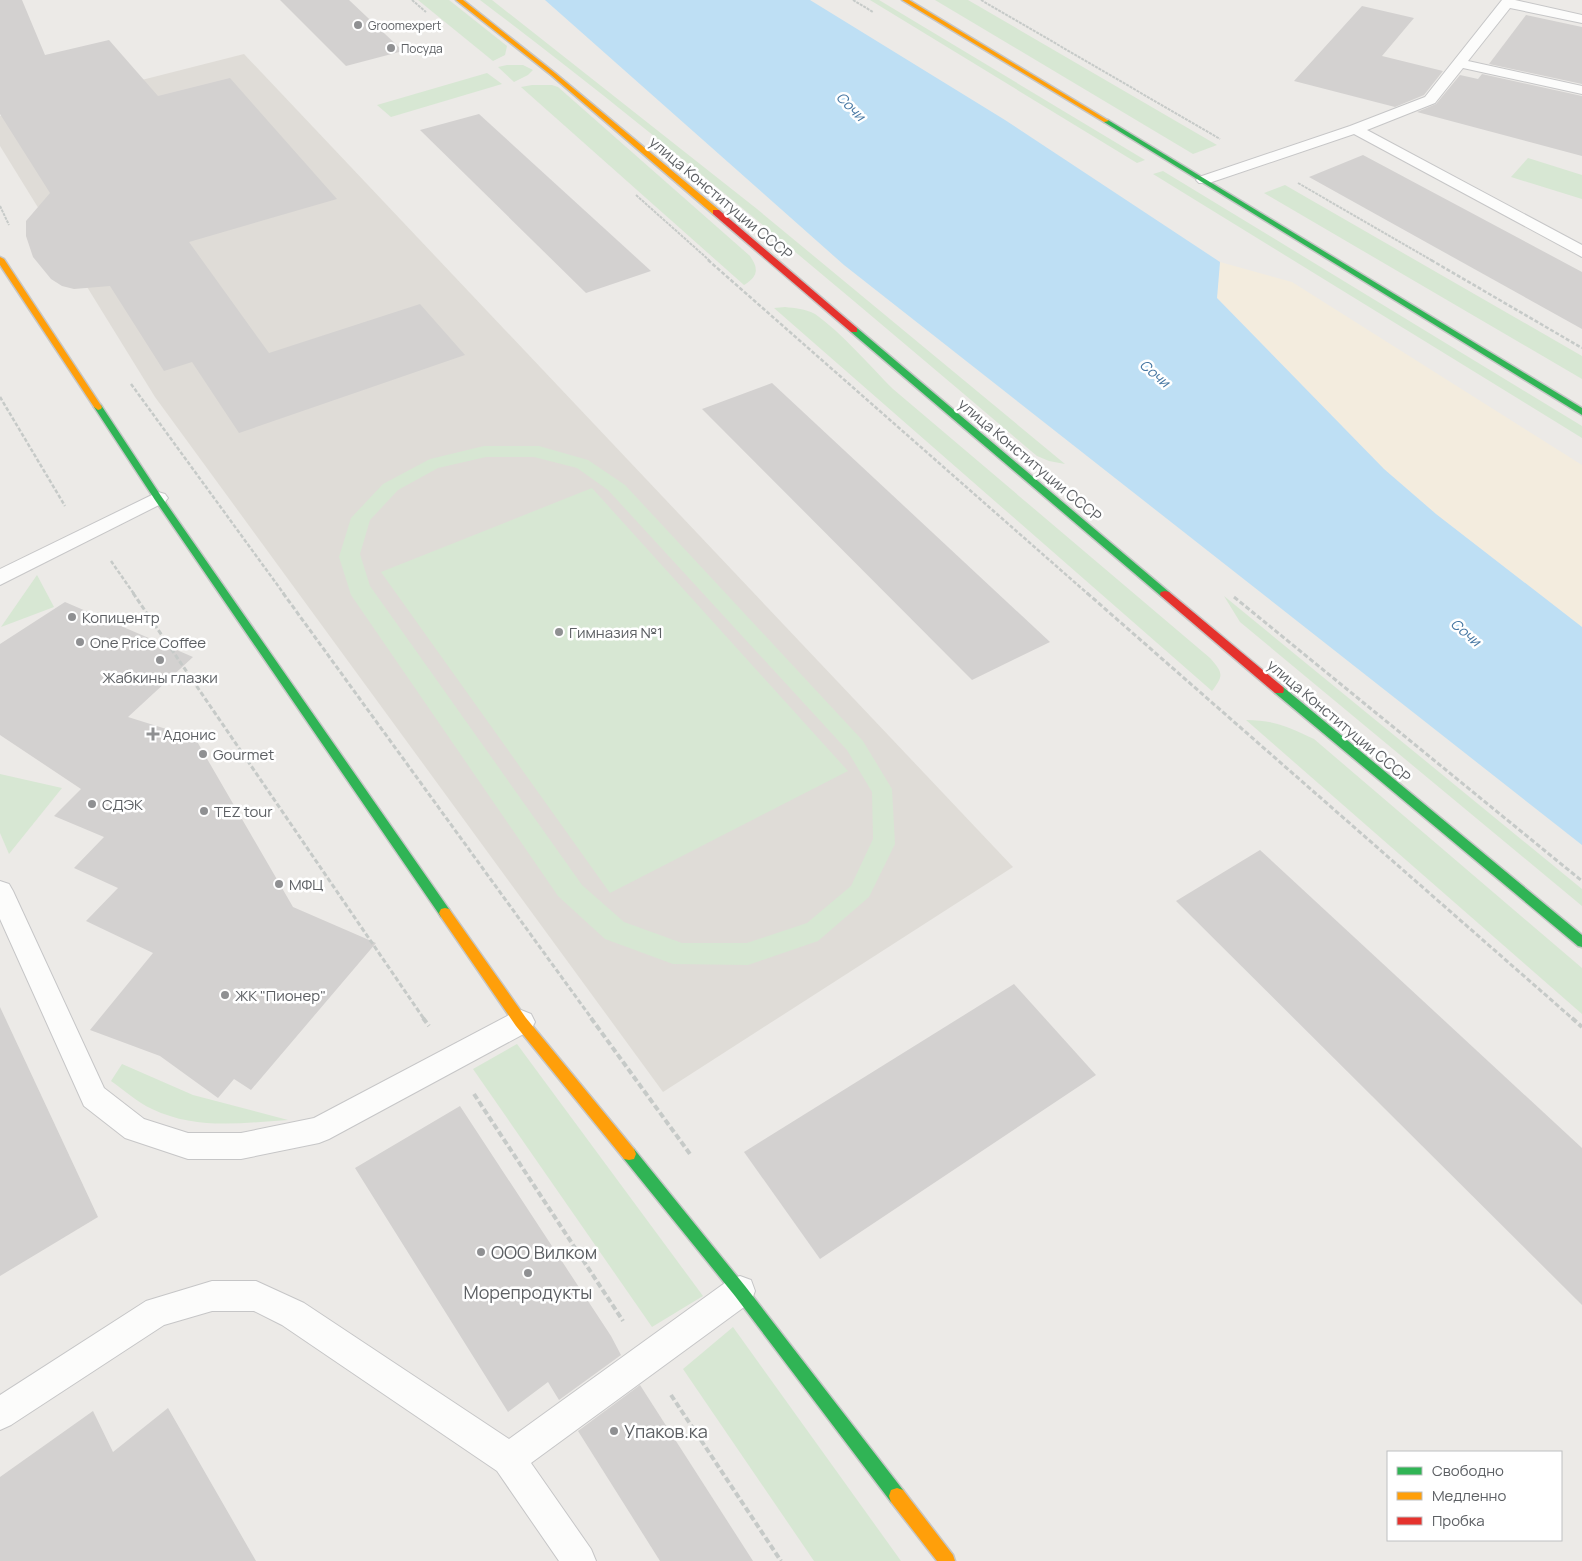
<svg xmlns="http://www.w3.org/2000/svg" width="1582" height="1561" font-family="Manrope,sans-serif">
<style>
.education{fill:#dfdcd7}
.green{fill:#d7e7d3;fill-rule:evenodd}
.sand{fill:#f3ecde}
.water{fill:#bedff4}
.building{fill:#d3d1d0}
.lines{fill:none;stroke-linecap:round;stroke-linejoin:round}
.lane-casing{stroke:#c6c6c7;stroke-width:2}
.fast-casing{stroke:#c6c6c6;stroke-width:3}
.slow-casing{stroke:#c6c6c6;stroke-width:3}
.jam-casing{stroke:#c6c6c6;stroke-width:3}
.path-far3{stroke:#c6cac8;stroke-width:2;stroke-dasharray:3 1;stroke-linecap:butt}
.path-far2{stroke:#c6cac8;stroke-width:2.5;stroke-dasharray:4 2;stroke-linecap:butt}
.path-far1{stroke:#c6cac8;stroke-width:3;stroke-dasharray:5 2.5;stroke-linecap:butt}
.path{stroke:#c6cac8;stroke-width:4;stroke-dasharray:6 3;stroke-linecap:butt}
.lane{fill:#fcfcfb;fill-rule:evenodd}
.fast{fill:#30b455;fill-rule:evenodd}
.slow{fill:#ff9f0a;fill-rule:evenodd}
.jam{fill:#e5322d;fill-rule:evenodd}
.poi-dot{fill:#8f9092;stroke:#fff;stroke-width:2}
.labels{text-anchor:middle;dominant-baseline:central;stroke-width:5;stroke-linejoin:round;paint-order:stroke}
.far-poi-label{font-size:12px;fill:#5d6064;stroke:#fff;text-anchor:start}
.far-water-label{font-size:14px;font-style:italic;fill:#4576a2;stroke:#fff}
.street-label{font-size:15px;fill:#5d6064;stroke:#fff}
.poi-label{font-size:15px;fill:#5d6064;stroke:#fff;text-anchor:start}
.near-poi-label{font-size:18px;fill:#5d6064;stroke:#fff;text-anchor:start}
</style>
<rect width="100%" height="100%" fill="#eceae7"/>
<polygon class="education" points="244,54 1013,867 663,1092 155,397 0,146 0,116"/>
<g class="green">
<polygon points="418,0 449,0 507,46 505,55 493,61"/>
<path d="M480,0H492L757,209L1065,464L1049,461L1037,456C854,301 672,145 480,0Z"/>
<polygon points="870,0 879,0 1145,160 1137,163"/>
<polygon points="935,0 968,0 1217,145 1193,154"/>
<polygon points="507,65 523,65 533,70 528,75 514,82 498,67"/>
<polygon points="487,73 502,84 391,117 377,105"/>
<path d="M532,85H552L558,87L750,256C759,269 758,276 744,285L521,87Z"/>
<polygon points="1528,158 1582,175 1582,199 1511,177"/>
<polygon points="1163,171 1582,426 1582,438 1153,174"/>
<polygon points="1285,185 1582,356 1582,379 1264,193"/>
<path d="M785,307C794,308 806,309 815,314C842,333 869,365 893,389L1210,658C1223,673 1224,675 1212,691L774,308Z"/>
<path d="M484,446H539L588,460L625,485L863,741L892,789L895,844L869,897L818,941L748,965L673,964L605,939L558,896L351,595L339,557L351,518L383,484L430,459ZM486,457H534L577,468L608,490L847,750L872,792L873,839L851,886L807,923L747,943H682L624,922L582,885L370,586L360,554L370,520L398,490L438,468Z"/>
<polygon points="592,488 848,771 610,893 381,572"/>
<polygon points="37,575 54,607 1,627"/>
<polygon points="1224,596 1582,889 1582,906 1240,622"/>
<path d="M1246,720C1274,720 1289,727 1314,739L1582,968V1014Z"/>
<polygon points="0,774 62,788 9,854 0,833"/>
<polygon points="517,1044 703,1296 652,1327 473,1069"/>
<path d="M122,1064L193,1095L288,1120C241,1123 196,1130 152,1109C137,1102 124,1090 111,1081Z"/>
<polygon points="733,1327 901,1561 814,1561 683,1369"/>
</g>
<polygon class="sand" points="1220,262 1292,282 1582,465 1582,627 1436,514 1384,469 1217,298"/>
<polygon class="water" points="545,0 810,0 1005,120 1220,262 1217,298 1384,469 1436,514 1582,627 1582,845 844,265"/>
<g class="building">
<polygon points="0,0 22,0 45,55 109,40 158,96 230,78 337,199 189,242 269,353 420,304 465,355 239,433 192,362 164,371 110,286 74,289 62,286 51,279 33,257 26,236 26,221 50,193 0,114"/>
<polygon points="280,0 349,0 403,51 346,66"/>
<polygon points="1362,6 1414,18 1382,56 1443,71 1424,95 1395,107 1294,81"/>
<polygon points="1526,15 1582,27 1582,84 1489,64"/>
<polygon points="1482,74 1582,96 1582,156 1417,112 1436,104 1460,75 1478,79"/>
<polygon points="479,114 651,271 586,293 420,130"/>
<polygon points="1363,155 1582,272 1582,329 1309,177"/>
<polygon points="772,383 1050,642 972,680 702,409"/>
<polygon points="65,602 193,657 128,717 195,738 293,907 376,943 251,1090 234,1079 218,1098 160,1056 90,1030 153,953 86,921 118,888 74,868 104,837 54,816 81,789 0,735 0,644"/>
<polygon points="1260,850 1582,1148 1582,1305 1176,901"/>
<polygon points="1014,984 1096,1075 820,1259 744,1152"/>
<polygon points="0,1007 98,1217 0,1276"/>
<polygon points="460,1106 611,1336 621,1355 559,1400 548,1382 508,1412 355,1168"/>
<polygon points="640,1385 753,1561 660,1561 578,1431"/>
<polygon points="168,1408 256,1561 0,1561 0,1477 93,1411 113,1452"/>
</g>
<g class="lines">
<g class="lane-casing">
<g id="lane">
<polygon points="1502,0 1515,0 1582,15 1582,23 1510,8 1468,61 1582,86 1582,94 1463,68 1435,103 1367,130 1582,245 1582,257 1354,134 1209,183 1199,183 1196,180 1199,177 1350,126 1425,97"/>
<polygon points="158,492 165,494 168,498 165,502 0,585 0,569"/>
<polygon points="0,881 9,884 13,891 104,1088 144,1119 188,1133 241,1133 314,1118 511,1014 521,1010 531,1014 535,1022 531,1030 329,1139 319,1143 241,1159 188,1159 125,1138 84,1106 0,919"/>
<polygon points="740,1276 751,1280 755,1291 751,1302 531,1463 591,1549 596,1561 559,1561 497,1471 282,1325 254,1311 212,1311 164,1325 11,1425 0,1430 0,1395 146,1301 212,1281 256,1281 304,1303 509,1439 729,1280"/>
</g>
</g>
<g class="fast-casing">
<g id="fast">
<polygon points="1104,120 1108,120 1582,408 1582,415 1104,122"/>
<polygon points="851,328 857,328 1169,592 1170,594 1169,596 1161,596 851,332"/>
<polygon points="98,404 101,405 161,496 449,909 451,913 449,917 445,918 441,917 155,500 94,407"/>
<polygon points="1279,686 1283,687 1582,935 1582,947 1578,946 1275,693 1274,690 1275,687"/>
<polygon points="629,1148 634,1149 745,1286 903,1490 905,1496 903,1502 897,1504 891,1502 735,1296 624,1159 622,1154 624,1149"/>
</g>
</g>
<g class="slow-casing">
<g id="slow">
<polygon points="456,0 463,0 555,73 719,210 719,214 713,214 551,75"/>
<polygon points="902,0 909,0 1109,121 1104,122"/>
<polygon points="0,257 4,259 102,407 101,409 98,410 94,407 0,265"/>
<polygon points="445,908 449,909 526,1018 634,1149 636,1154 634,1159 629,1160 624,1159 516,1026 441,917 439,913 441,909"/>
<polygon points="897,1488 903,1490 953,1555 955,1561 937,1561 891,1502 889,1496 891,1490"/>
</g>
</g>
<g class="jam-casing">
<g id="jam">
<polygon points="713,210 719,210 857,328 857,332 851,332 713,214"/>
<polygon points="1165,591 1169,592 1283,687 1284,690 1283,693 1275,693 1161,596 1160,594 1161,592"/>
</g>
</g>
<g class="path-far3">
<polyline points="412,0 426,12"/>
<polyline points="853,0 873,12"/>
<polyline points="981,0 1220,139"/>
<polyline points="1298,183 1433,261"/>
<polyline points="636,195 710,261"/>
<polyline points="0,206 9,225"/>
</g>
<g class="path-far2">
<polyline points="708,260 1088,594"/>
<polyline points="1431,260 1582,348"/>
<polyline points="131,384 284,594"/>
<polyline points="0,397 65,506"/>
<polyline points="111,561 134,594"/>
</g>
<g class="path-far1">
<polyline points="133,593 424,1019"/>
<polyline points="283,593 592,1019"/>
<polyline points="1087,593 1573,1019"/>
<polyline points="1234,597 1582,881"/>
</g>
<g class="path">
<polyline points="423,1018 429,1026"/>
<polyline points="591,1018 690,1154"/>
<polyline points="1572,1018 1582,1027"/>
<polyline points="474,1094 623,1321"/>
<polyline points="671,1395 781,1561"/>
</g>
<use href="#lane" class="lane"/>
<use href="#fast" class="fast"/>
<use href="#slow" class="slow"/>
<use href="#jam" class="jam"/>
</g>
<g class="poi-dot">
<circle cx="358" cy="25" r="5"/>
<circle cx="391" cy="48" r="5"/>
<circle cx="72" cy="617" r="5"/>
<circle cx="559" cy="632" r="5"/>
<circle cx="80" cy="642" r="5"/>
<circle cx="160" cy="660" r="5"/>
<path d="M150.5 726.5h5v5h5v5h-5v5h-5v-5h-5v-5h5z"/>
<circle cx="203" cy="754" r="5"/>
<circle cx="92" cy="804" r="5"/>
<circle cx="204" cy="811" r="5"/>
<circle cx="279" cy="884" r="5"/>
<circle cx="225" cy="995" r="5"/>
<circle cx="481" cy="1252" r="5"/>
<circle cx="528" cy="1273" r="5"/>
<circle cx="614" cy="1431" r="5"/>
</g>
<g class="labels">
<g class="far-poi-label">
<text x="368" y="25">Groomexpert</text>
<text x="401" y="48">Посуда</text>
</g>
<g class="far-water-label">
<text transform="translate(851 106) rotate(45)">Сочи</text>
<text transform="translate(1155 373) rotate(40)">Сочи</text>
<text transform="translate(1466 632) rotate(40)">Сочи</text>
</g>
<g class="street-label">
<text transform="translate(721 198) rotate(40)">улица Конституции СССР</text>
<text transform="translate(1030 460) rotate(40)">улица Конституции СССР</text>
<text transform="translate(1339 721) rotate(40)">улица Конституции СССР</text>
</g>
<g class="poi-label">
<text x="82" y="617">Копицентр</text>
<text x="569" y="632">Гимназия №1</text>
<text x="90" y="642">One Price Coffee</text>
<text x="160" y="677" text-anchor="middle">Жабкины глазки</text>
<text x="163" y="734">Адонис</text>
<text x="213" y="754">Gourmet</text>
<text x="102" y="804">СДЭК</text>
<text x="214" y="811">TEZ tour</text>
<text x="289" y="884">МФЦ</text>
<text x="235" y="995">ЖК "Пионер"</text>
</g>
<g class="near-poi-label">
<text x="491" y="1252">ООО Вилком</text>
<text x="528" y="1292" text-anchor="middle">Морепродукты</text>
<text x="624" y="1431">Упаков.ка</text>
</g>
</g>
<rect x="1387" y="1451" width="175" height="90" fill="#ffffff" stroke="#bebfc1"/>
<rect x="1397" y="1467" width="25" height="8" fill="#30b455" stroke="#bebfc1"/>
<text x="1432" y="1476" font-size="15" fill="#5d6064">Свободно</text>
<rect x="1397" y="1492" width="25" height="8" fill="#ff9f0a" stroke="#bebfc1"/>
<text x="1432" y="1501" font-size="15" fill="#5d6064">Медленно</text>
<rect x="1397" y="1517" width="25" height="8" fill="#e5322d" stroke="#bebfc1"/>
<text x="1432" y="1526" font-size="15" fill="#5d6064">Пробка</text>
</svg>
